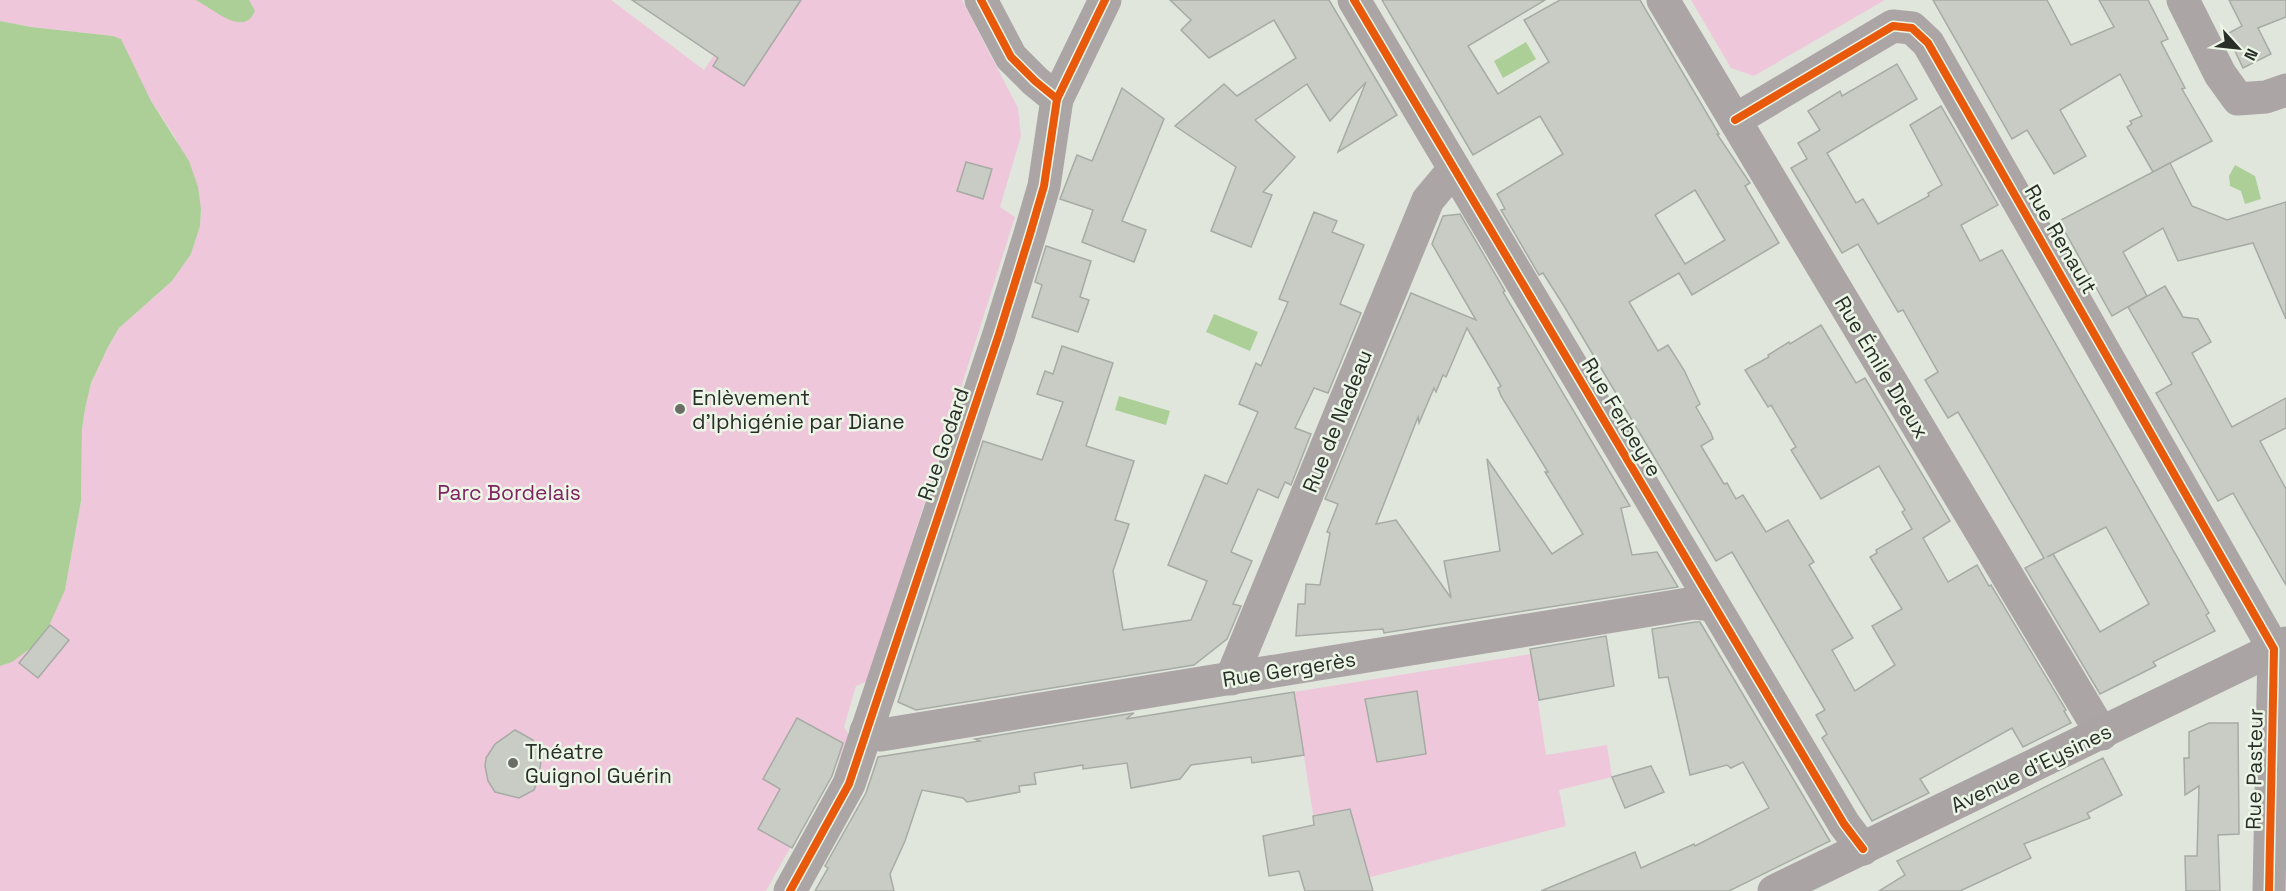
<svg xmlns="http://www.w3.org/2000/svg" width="2286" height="891" font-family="'Space Grotesk',sans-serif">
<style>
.green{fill:#efc7db}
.water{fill:#accf98}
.building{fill:#c8ccc5;stroke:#a6aba4;stroke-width:1.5;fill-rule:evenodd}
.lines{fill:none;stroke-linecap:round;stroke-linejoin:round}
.street{stroke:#aca5a6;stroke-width:33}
.secondary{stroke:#aaa4a5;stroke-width:33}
.cycleway-casing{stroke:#ecf6e7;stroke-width:11}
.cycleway{stroke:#e8590c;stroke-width:8}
.poi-dot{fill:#6a6e67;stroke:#ecf6e7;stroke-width:2}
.labels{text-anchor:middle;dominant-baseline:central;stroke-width:5;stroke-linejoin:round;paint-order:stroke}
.street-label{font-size:21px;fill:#2a2e28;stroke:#ecf6e7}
.poi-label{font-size:21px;fill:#2a2e28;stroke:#ecf6e7;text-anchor:start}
.park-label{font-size:21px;fill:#802361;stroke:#ecf6e7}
</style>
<rect width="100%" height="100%" fill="#e0e6dc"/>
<g class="green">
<polygon points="0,0 611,0 704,70 751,0 962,0 1018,108 1021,136 1000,207 1015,217 868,681 856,686 844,727 851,738 766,891 0,891 0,666 30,650 65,590 81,501 82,429 85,409 91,383 108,347 119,328 172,281 191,254 200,226 201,209 175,137 151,101 113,36 31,27 0,21"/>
<polygon points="1691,0 1885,0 1754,76 1731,68"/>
<polygon points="1531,654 1546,755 1607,745 1612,777 1559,790 1566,826 1367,878 1357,830 1317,840 1294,692"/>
</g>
<g class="water">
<path d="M195,0H249L255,11C243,39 212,7 195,0Z"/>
<polygon points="0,21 31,27 113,36 121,39 151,101 189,161 198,187 201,209 200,226 191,254 172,281 119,328 108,347 91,383 85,409 82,429 81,501 65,590 43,639 12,662 0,666"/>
<polygon points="1526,42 1536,59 1503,78 1494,61"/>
<polygon points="2235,165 2255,176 2261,199 2245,204 2241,191 2230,186 2229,176"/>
<polygon points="1214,314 1258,332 1250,351 1206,332"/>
<polygon points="1119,396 1170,411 1166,425 1115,410"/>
</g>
<g class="building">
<polygon points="632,0 801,0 744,86 713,66 718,58"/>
<polygon points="1170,0 1329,0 1397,115 1338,152 1366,82 1330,121 1307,84 1255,120 1295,157 1263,192 1272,195 1251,247 1211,231 1236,167 1175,126 1224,84 1237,96 1296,58 1274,20 1209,58 1181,30 1191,20"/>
<path d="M1382,0H1545L1468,46L1498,94L1549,62L1524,20L1560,0H1640L1719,134H1717L1750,183L1745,186L1779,243L1692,295L1679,273L1629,302L1658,351L1668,345L1684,370L1700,404L1696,407L1711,433L1713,439L1701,446L1724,484L1727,483L1736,499L1743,495L1766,532L1788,520L1814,562L1809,565L1853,638L1832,650L1855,691L1895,665L1872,626L1902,609L1870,557L1877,553L1876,550L1912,529L1902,512L1905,510L1879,466L1821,499L1791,450L1796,447L1771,405L1768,407L1745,370L1769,357L1768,355L1789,342L1790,344L1821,325L1856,383L1865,378L1950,521L1923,538L1948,582L1977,565L1989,586L1991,585L2066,710L2064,711L2071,723L2023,747L2012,728L1920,779L1929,793L1872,821L1822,738L1827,734L1816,715L1825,710L1732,552L1716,561L1564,306L1543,273L1539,275L1501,210L1505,209L1497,194L1563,154L1540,116L1473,155ZM1695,190L1725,240L1685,264L1655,215Z"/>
<polygon points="1933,0 2047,0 2071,45 2114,27 2099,0 2148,0 2168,39 2161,42 2185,88 2182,89 2212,141 2153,172 2127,127 2132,124 2130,121 2142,116 2120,74 2060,110 2086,156 2054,174 2027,130 2012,139"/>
<polygon points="2229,0 2286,0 2286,17 2258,28 2271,54 2243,68 2227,34 2242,26"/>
<path d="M1897,64L1917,99L1827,153L1856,203L1863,199L1878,224L1929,196L1928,193L1942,185L1910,125L1941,106L1998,205L1961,225L1980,261L2002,250L2209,613L2206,615L2215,631L2153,662L2156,666L2100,694L2025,568L2044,558L1958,412L1948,418L1925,380L1938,372L1903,310L1898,312L1858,244L1842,253L1791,168L1807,159L1798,143L1820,130L1808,111L1840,91L1842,96ZM2106,527L2149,604L2100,632L2053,554L2047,557Z"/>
<polygon points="1122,88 1164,119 1122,221 1146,230 1134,262 1082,242 1093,210 1060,199 1077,155 1092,161"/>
<polygon points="966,162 992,169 983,199 957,191"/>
<polygon points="2170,163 2192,206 2227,220 2286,202 2286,319 2253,243 2178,261 2163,228 2123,252 2147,296 2112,316 2059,221"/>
<polygon points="1314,212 1337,221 1332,232 1364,245 1340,304 1361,313 1328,393 1314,388 1295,428 1311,434 1291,485 1285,482 1278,498 1258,489 1231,552 1252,561 1233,604 1241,606 1227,639 1194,665 916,710 898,702 983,441 1042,460 1063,402 1037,394 1045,371 1053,374 1062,346 1113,363 1086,446 1134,461 1115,520 1129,524 1113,571 1123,630 1191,620 1207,581 1168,565 1205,475 1227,484 1258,412 1239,404 1256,363 1261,366 1288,302 1279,299"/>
<path d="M1460,214L1505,291L1503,292L1630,506L1621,508L1632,555L1657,552L1678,587L1384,633L1383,629L1296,636L1298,604H1305L1306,584L1320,585L1330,533L1327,532L1338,504L1325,499L1411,293L1476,320L1432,244L1443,216ZM1467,328L1501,386L1498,388L1501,396L1548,472H1545L1583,534L1552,554L1487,459L1500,551L1444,561L1451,598L1396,520L1376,524L1418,417L1419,423L1434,388L1436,392L1443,375L1446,377Z"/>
<polygon points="1046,246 1091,261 1080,297 1089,300 1078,332 1032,317 1042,285 1035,282"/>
<polygon points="2165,286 2183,317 2198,319 2211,342 2192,353 2232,427 2286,398 2286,428 2260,441 2286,489 2286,585 2233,493 2218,501 2156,393 2172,384 2128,307"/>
<polygon points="1695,622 1700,622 1703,627 1830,841 1729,891 1541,891 1635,852 1641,868 1694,844 1695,846 1769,808 1743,762 1731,768 1727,765 1690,775 1668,677 1659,678 1652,629"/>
<polygon points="50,625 69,640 38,678 19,663"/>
<polygon points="1606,636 1614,686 1539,700 1530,649"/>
<polygon points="1417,691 1426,754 1377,762 1365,699"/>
<polygon points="1294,692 1304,755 1252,763 1251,757 1191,765 1180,779 1131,788 1127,763 1083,769 1083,765 1034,773 1036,784 1019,786 1020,792 967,802 963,798 922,790 905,841 890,874 894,891 815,891 828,868 825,866 866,793 878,757 980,741 975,739 1134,713 1126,719"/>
<polygon points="797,718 843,743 832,776 792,848 758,829 780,789 763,779"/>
<polygon points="2209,723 2238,723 2239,834 2218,835 2220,891 2186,891 2185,856 2197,856 2199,786 2185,795 2184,758 2189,758 2189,732"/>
<polygon points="515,730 533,740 541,759 539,778 534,790 519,798 495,792 488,781 485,766 486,758 495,744"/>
<polygon points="2103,758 2122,795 2087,813 2090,818 2024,844 2031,858 1960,891 1879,891 1905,875 1897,861"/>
<polygon points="1651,766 1664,792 1625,808 1612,777"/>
<polygon points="1350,809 1373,891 1305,891 1299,871 1269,876 1263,836 1314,825 1313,816"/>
</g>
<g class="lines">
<g class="street">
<polyline points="981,0 1011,57 1035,81 1057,99"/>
<polyline points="1354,0 1844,824 1863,849"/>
<polyline points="1663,0 2102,734"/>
<polyline points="2183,0 2220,74 2238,99 2266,97 2286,90"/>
<polyline points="1735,120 1893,26 1912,28 1928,43 2274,649 2269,891"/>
<polyline points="1231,679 1428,200 1454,169"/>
<polyline points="866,731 881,735 1694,603 1713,605"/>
<polyline points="790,891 849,784 999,334 1030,234 1044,186 1057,99 1105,0"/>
</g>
<polyline class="secondary" points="1774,891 2286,643"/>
<g class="cycleway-casing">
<g id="cycleway">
<polyline points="981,0 1011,57 1035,81 1057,99"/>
<polyline points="1354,0 1844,824 1863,849"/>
<polyline points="1735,120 1893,26 1912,28 1928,43 2274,649 2269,891"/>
<polyline points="790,891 849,784 999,334 1030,234 1044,186 1057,99 1105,0"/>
</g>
</g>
<use href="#cycleway" class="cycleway"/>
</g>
<g class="poi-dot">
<circle cx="680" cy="409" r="6"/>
<circle cx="513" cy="763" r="6"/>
</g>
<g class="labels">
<g class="street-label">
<text transform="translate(2061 239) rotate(60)">Rue Renault</text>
<text transform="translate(1882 367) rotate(59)">Rue Émile Dreux</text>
<text transform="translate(1622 417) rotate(59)">Rue Ferbeyre</text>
<text transform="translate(1337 421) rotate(-68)">Rue de Nadeau</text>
<text transform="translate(943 444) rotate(-71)">Rue Godard</text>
<text transform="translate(1289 669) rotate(-9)">Rue Gergerès</text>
<text transform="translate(2031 768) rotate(-26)">Avenue d'Eysines</text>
<text transform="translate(2254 769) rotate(-89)">Rue Pasteur</text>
</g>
<g class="poi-label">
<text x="692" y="397">Enlèvement<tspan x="692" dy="24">d'Iphigénie par Diane</tspan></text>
<text x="525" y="751">Théatre<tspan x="525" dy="24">Guignol Guérin</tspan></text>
</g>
<g class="park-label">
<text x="509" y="492">Parc Bordelais</text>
</g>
</g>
<g transform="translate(2238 48) rotate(117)" stroke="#ecf6e7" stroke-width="4.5" paint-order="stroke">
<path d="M0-4.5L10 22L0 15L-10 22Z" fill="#2a2e28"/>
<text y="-9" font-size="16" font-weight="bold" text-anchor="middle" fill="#2a2e28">N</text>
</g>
</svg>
